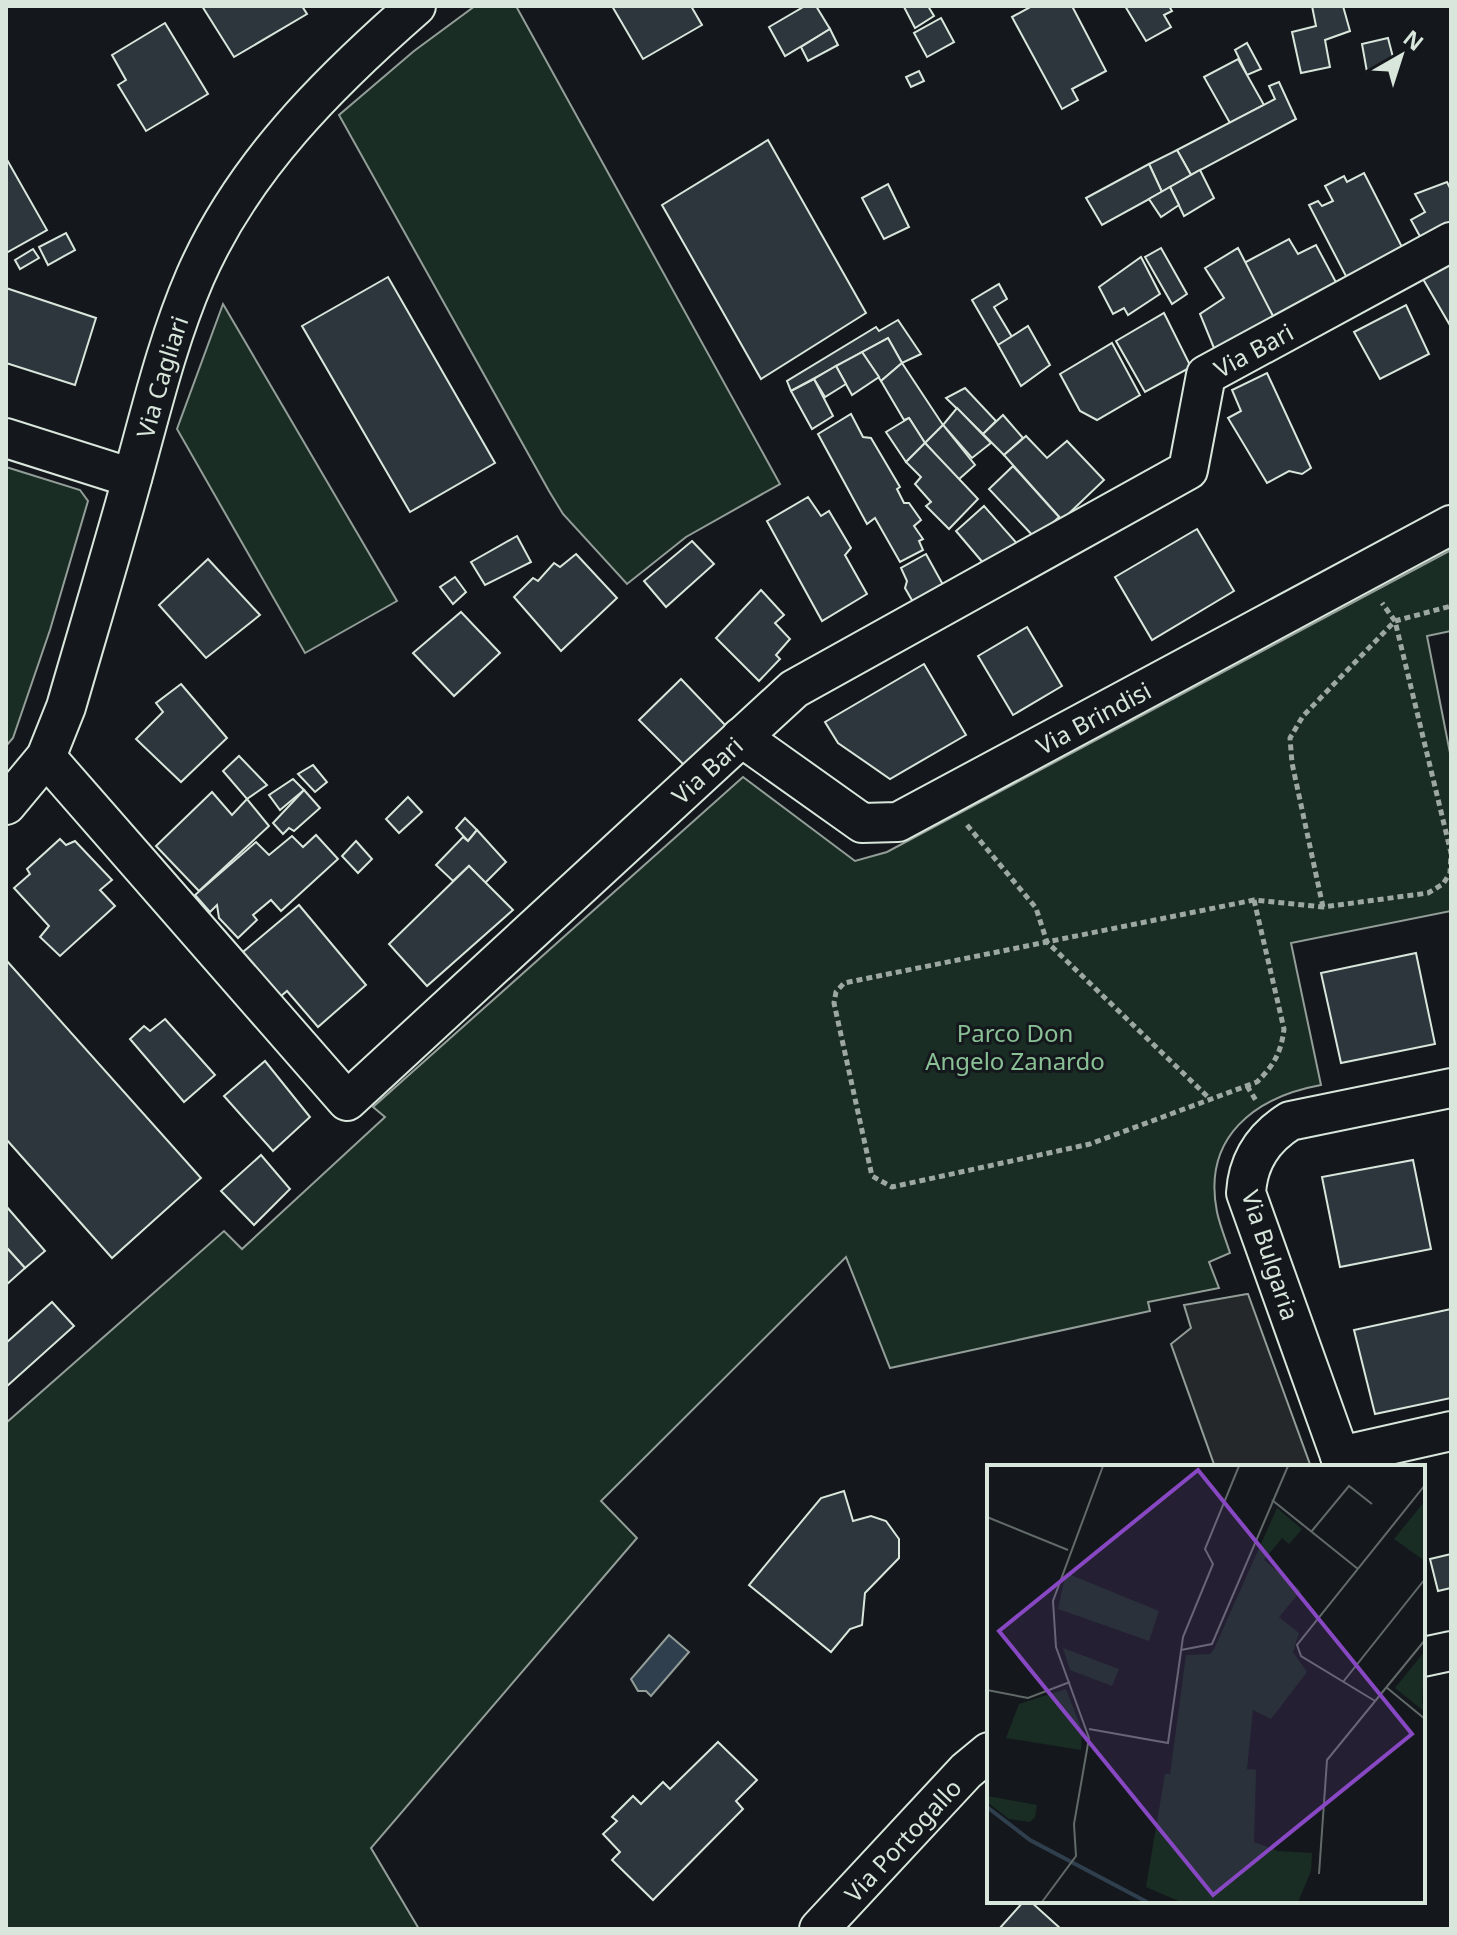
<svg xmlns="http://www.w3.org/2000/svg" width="1457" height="1935" font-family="'Noto Sans',sans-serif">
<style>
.green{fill:#1a2d24;stroke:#939e99;stroke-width:2}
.parking{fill:#24282b;stroke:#939e99;stroke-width:2}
.water{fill:#2f3f4d;stroke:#939e99;stroke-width:2}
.building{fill:#2c363c;stroke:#d8e6dc;stroke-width:2}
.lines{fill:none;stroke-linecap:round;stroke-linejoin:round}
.minor-casing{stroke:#d8e6dc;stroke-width:42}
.path{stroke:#9da8a2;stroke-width:5;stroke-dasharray:6 4;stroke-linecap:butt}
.minor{stroke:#14181c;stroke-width:38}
.labels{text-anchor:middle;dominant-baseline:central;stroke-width:6;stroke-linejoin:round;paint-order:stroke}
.street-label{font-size:24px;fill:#d8e6dc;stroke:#14181c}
.park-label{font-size:24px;fill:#8ac095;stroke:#14181c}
.inset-river{fill:none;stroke:#2f3f4d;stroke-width:4}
.inset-road{fill:none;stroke:#626a69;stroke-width:2}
.view{fill:#8948c3;fill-opacity:0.15;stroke:#8948c3;stroke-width:4}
.inset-edge{fill:none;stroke:#d8e6dc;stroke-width:4}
</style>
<rect width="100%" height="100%" fill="#14181c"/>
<g class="green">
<polygon points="475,6 516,6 780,484 686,537 627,584 563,514 549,491 339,115 414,51"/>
<polygon points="223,304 397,601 305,653 177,429"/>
<polygon points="6,467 80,490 88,501 50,630 13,738 6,746"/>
<path d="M1451,550V631L1427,636L1451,758V911L1291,943L1321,1085C1255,1097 1202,1137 1217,1212C1220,1226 1226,1240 1230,1253L1209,1262L1219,1288L1148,1302L1150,1311L890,1368L846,1257L601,1501L637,1538L371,1848L419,1929H6V1423L224,1231L242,1249L385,1117L373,1107L743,777L855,861L887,852Z"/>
</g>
<polygon class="parking" points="1247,1294 1248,1294 1311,1467 1215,1467 1171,1344 1191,1328 1184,1305"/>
<polygon class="water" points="669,1635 689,1652 651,1696 646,1691 638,1691 631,1679"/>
<g class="building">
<polygon points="202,6 302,6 307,14 234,57"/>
<polygon points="612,6 691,6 702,25 643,59"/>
<polygon points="805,6 816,6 830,29 785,56 769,27"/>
<polygon points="928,6 934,16 915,28 904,7"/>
<polygon points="1032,6 1072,6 1106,71 1072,89 1078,100 1062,109 1012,17"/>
<polygon points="1125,6 1169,6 1172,11 1164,15 1171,27 1146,41"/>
<polygon points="1312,6 1343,6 1350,31 1325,40 1330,67 1301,73 1292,32 1316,26"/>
<polygon points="941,18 954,42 927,57 914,33"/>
<polygon points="165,23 208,94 146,131 118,85 126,80 112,55"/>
<polygon points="830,29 838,45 808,61 801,47"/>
<polygon points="1388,38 1395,65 1367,72 1362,44"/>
<polygon points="1247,43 1261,69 1247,75 1235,50"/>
<polygon points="1238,59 1264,105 1230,123 1204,77"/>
<polygon points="919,71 924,81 911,87 906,77"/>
<polygon points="1279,82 1296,119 1191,175 1177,150 1275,99 1269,86"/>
<polygon points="768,140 866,313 761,379 662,205"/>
<polygon points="1177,150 1191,175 1162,192 1149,164"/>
<polygon points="6,158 47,230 6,253"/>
<polygon points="1149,164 1162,192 1102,225 1086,198"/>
<polygon points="1200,170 1214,198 1184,216 1170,187"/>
<polygon points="1364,173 1404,251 1348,280 1309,205 1318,201 1322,206 1333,201 1325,186 1344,176 1347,182"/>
<polygon points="1447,182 1451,190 1451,223 1422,240 1411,220 1425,212 1415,194"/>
<polygon points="888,184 909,227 884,239 862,198"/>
<polygon points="1170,187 1179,205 1161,217 1149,199"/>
<polygon points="66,233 75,250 48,265 39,247"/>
<polygon points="1289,239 1298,254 1316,245 1338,286 1275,320 1244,263"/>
<polygon points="1161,248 1187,294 1172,304 1145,257"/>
<polygon points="1238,248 1275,320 1216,353 1200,314 1224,298 1205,268"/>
<polygon points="33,249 39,258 20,269 15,260"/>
<polygon points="1141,257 1160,294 1128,315 1124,308 1113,314 1099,287"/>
<polygon points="1451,262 1451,327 1423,279"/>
<polygon points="388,277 495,463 410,512 302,326"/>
<polygon points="999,284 1007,299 994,307 1012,337 998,345 972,300"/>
<polygon points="6,288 96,318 75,385 6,363"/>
<polygon points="1406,305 1429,354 1380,379 1354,332"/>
<polygon points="1164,313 1191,367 1145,392 1116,341"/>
<polygon points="898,320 921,354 902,363 888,338 791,391 787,381 876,327 879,331"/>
<polygon points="1028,326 1050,365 1021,386 998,345"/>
<polygon points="888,338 902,363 881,381 862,352"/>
<polygon points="1112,343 1140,395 1097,420 1080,411 1060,374"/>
<polygon points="862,352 879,377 852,395 836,366"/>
<polygon points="902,363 943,425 925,443 909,418 904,420 881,381"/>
<polygon points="836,366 846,384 825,397 814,379"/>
<polygon points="1267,373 1311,468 1302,474 1289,471 1267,483 1228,418 1241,411 1232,390"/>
<polygon points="814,379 833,416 812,429 791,391"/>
<polygon points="965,388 996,421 983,434 946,398"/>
<polygon points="957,408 991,443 972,458 943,425"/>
<polygon points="851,414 863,437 871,438 900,487 897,489 904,503 909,503 921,520 914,526 923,539 919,541 923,550 900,562 875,518 867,524 818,434"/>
<polygon points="1003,415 1023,438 1004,455 983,434"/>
<polygon points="909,418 925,443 906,462 886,432"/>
<polygon points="943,425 975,465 958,480 925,443"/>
<polygon points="1026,436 1047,458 1067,441 1104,480 1062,520 1004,455"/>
<polygon points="925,443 978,499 949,529 926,506 931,502 915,484 921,477 906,462"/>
<polygon points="1013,466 1059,517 1036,539 989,489"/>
<polygon points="808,497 821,516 829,511 851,548 845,555 867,594 822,621 767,521"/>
<polygon points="984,506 1020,547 990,571 956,531"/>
<polygon points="1197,529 1234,591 1152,640 1115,577"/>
<polygon points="517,536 531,562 485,585 471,562"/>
<polygon points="692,541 714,564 666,607 644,581"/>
<polygon points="576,554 617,598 561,651 514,597 533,578 538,581 554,563 560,567"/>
<polygon points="926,554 947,592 917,609 905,588 907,581 901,568"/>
<polygon points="208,559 260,615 206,658 159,605"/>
<polygon points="455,577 466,592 453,604 440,587"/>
<polygon points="761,590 784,615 775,623 790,639 776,655 780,659 759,681 716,638"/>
<polygon points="461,612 500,653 454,696 413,653"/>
<polygon points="1027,627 1062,686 1013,715 978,656"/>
<polygon points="924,664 966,735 890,779 838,743 825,722"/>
<polygon points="681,679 727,727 686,767 639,720"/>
<polygon points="181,684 227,738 181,782 136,739 163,712 156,703"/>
<polygon points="239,756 267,785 247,799 223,771"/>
<polygon points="313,765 327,782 315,792 298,774"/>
<polygon points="293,779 304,790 280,810 269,795"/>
<polygon points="304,790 320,808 294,831 289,828 283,834 273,823"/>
<polygon points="212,792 232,815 247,799 269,826 199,891 156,846"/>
<polygon points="408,797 422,812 399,833 386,819"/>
<polygon points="465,818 477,830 468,841 456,828"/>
<polygon points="477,830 506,862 485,883 469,866 453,881 436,865 463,837 468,841"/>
<polygon points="316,835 338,859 281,911 271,900 253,915 257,920 238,938 219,918 217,905 210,912 195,895 256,842 269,855 292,836 303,847"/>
<polygon points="60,839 66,845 75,841 112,880 100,890 115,906 60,956 40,937 49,926 14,888 30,874 27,869"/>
<polygon points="356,841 372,859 358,873 342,856"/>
<polygon points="469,866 513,910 427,986 389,944"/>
<polygon points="299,905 366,985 318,1027 287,991 274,1002 237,957"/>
<polygon points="1416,953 1435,1044 1341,1063 1321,973"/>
<polygon points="6,960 201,1178 112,1258 6,1139"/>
<polygon points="165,1019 215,1075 184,1102 130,1039 144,1026 150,1031"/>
<polygon points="265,1061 310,1117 273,1151 224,1096"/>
<polygon points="261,1155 290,1189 254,1225 221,1191"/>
<polygon points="1413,1160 1431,1249 1340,1267 1322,1177"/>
<polygon points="6,1206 45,1251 25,1268 6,1247"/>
<polygon points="6,1247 25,1268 6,1285"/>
<polygon points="52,1302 74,1326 6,1387 6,1343"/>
<polygon points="1451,1309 1451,1398 1375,1414 1354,1330"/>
<polygon points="844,1491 853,1521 871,1516 886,1521 899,1539 899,1558 865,1593 862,1625 850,1629 831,1652 749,1585 821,1498"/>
<polygon points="1451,1554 1451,1588 1438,1591 1430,1559"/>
<polygon points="718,1742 757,1780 736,1801 743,1809 653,1900 612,1860 620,1852 603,1834 617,1821 612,1817 633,1796 641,1804 663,1782 670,1789"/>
<polygon points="1024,1901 1030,1901 1061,1929 999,1929"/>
</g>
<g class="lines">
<g class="minor-casing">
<g id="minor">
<polyline points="6,438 132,478"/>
<path id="s1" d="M741,737L862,823L898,822L1451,525"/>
<path id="s2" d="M46,757L347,1101L794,689L1188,470L1206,375L1451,242"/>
<path id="s3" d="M6,805L46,757L66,707C88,631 111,555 132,479C151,411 167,342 195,277C243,167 328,83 416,6"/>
<polyline points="1340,1456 1451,1431"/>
<path d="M1344,1467L1246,1193C1248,1161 1263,1138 1290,1121L1451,1088"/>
<polyline points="1423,1657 1451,1651"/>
<path id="s4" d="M819,1929L966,1771L989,1752"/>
</g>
</g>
<g class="path">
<polyline points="967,825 1036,908 1047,942 1210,1099"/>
<path d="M1254,900L1284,1029C1281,1053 1274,1065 1257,1082L1090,1144L892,1187L872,1176L834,1003L836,992L844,983L1254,900L1323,907L1428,893L1443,884L1450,873L1451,853L1395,621L1382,603"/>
<polyline points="1323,907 1292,763 1290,738 1303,716 1395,621 1451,606"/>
<polyline points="1247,1086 1257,1102"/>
</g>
<use href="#minor" class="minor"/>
</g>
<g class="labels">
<g class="street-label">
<text stroke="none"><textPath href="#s2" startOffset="1666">Via Bari</textPath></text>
<text stroke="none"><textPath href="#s3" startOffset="460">Via Cagliari</textPath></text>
<text stroke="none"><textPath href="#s1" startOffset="406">Via Brindisi</textPath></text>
<text stroke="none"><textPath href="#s2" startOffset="946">Via Bari</textPath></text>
<text transform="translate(1271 1255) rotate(72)">Via Bulgaria</text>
<text stroke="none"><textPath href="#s4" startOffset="122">Via Portogallo</textPath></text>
</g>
<g class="park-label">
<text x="1015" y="1032">Parco Don<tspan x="1015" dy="28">Angelo Zanardo</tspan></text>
</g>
</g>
<g transform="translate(987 1465)">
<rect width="438" height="438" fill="#14181c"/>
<path d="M438,36V96L407,74ZM290,43L315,64L302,79L295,73L277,95L314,126L292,152L312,168L306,187L320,207L284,254L266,245L260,304L269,305L267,377L291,386L325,388L324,406L311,437H194L159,422L178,309H183L199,190L223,189L227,184ZM79,108L172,146L162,176L71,144ZM76,183L132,204L125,221L83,205ZM438,186L435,237L438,247L408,223ZM79,224L95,265L94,285L19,273L32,239ZM0,331L50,340L48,352L43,357L22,354L0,337Z" fill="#1a2d24"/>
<path class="inset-river" d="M0,342L43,375L160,437"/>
<path class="inset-road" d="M285,35L371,104M0,52L81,85M324,67L362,21L385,39M194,185L225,179L301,1M356,217L438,114M399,222L438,254M0,225L41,233L83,217M388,236L314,191L310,180L438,20M102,264L181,278L196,172L226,99L218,84L252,1M332,409L340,295L438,175M55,437L89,391L87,359L102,273L69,182L66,136L116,1"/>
<path class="view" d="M211,5L425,269L226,430L12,166Z"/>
<rect width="438" height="438" class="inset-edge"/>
</g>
<rect width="1457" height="1935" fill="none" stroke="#d8e6dc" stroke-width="16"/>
<g transform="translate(1401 56) rotate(39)" stroke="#14181c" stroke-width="6" paint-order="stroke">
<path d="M0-6L14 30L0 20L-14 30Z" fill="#d8e6dc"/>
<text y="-12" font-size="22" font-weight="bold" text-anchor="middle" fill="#d8e6dc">N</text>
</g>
</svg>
